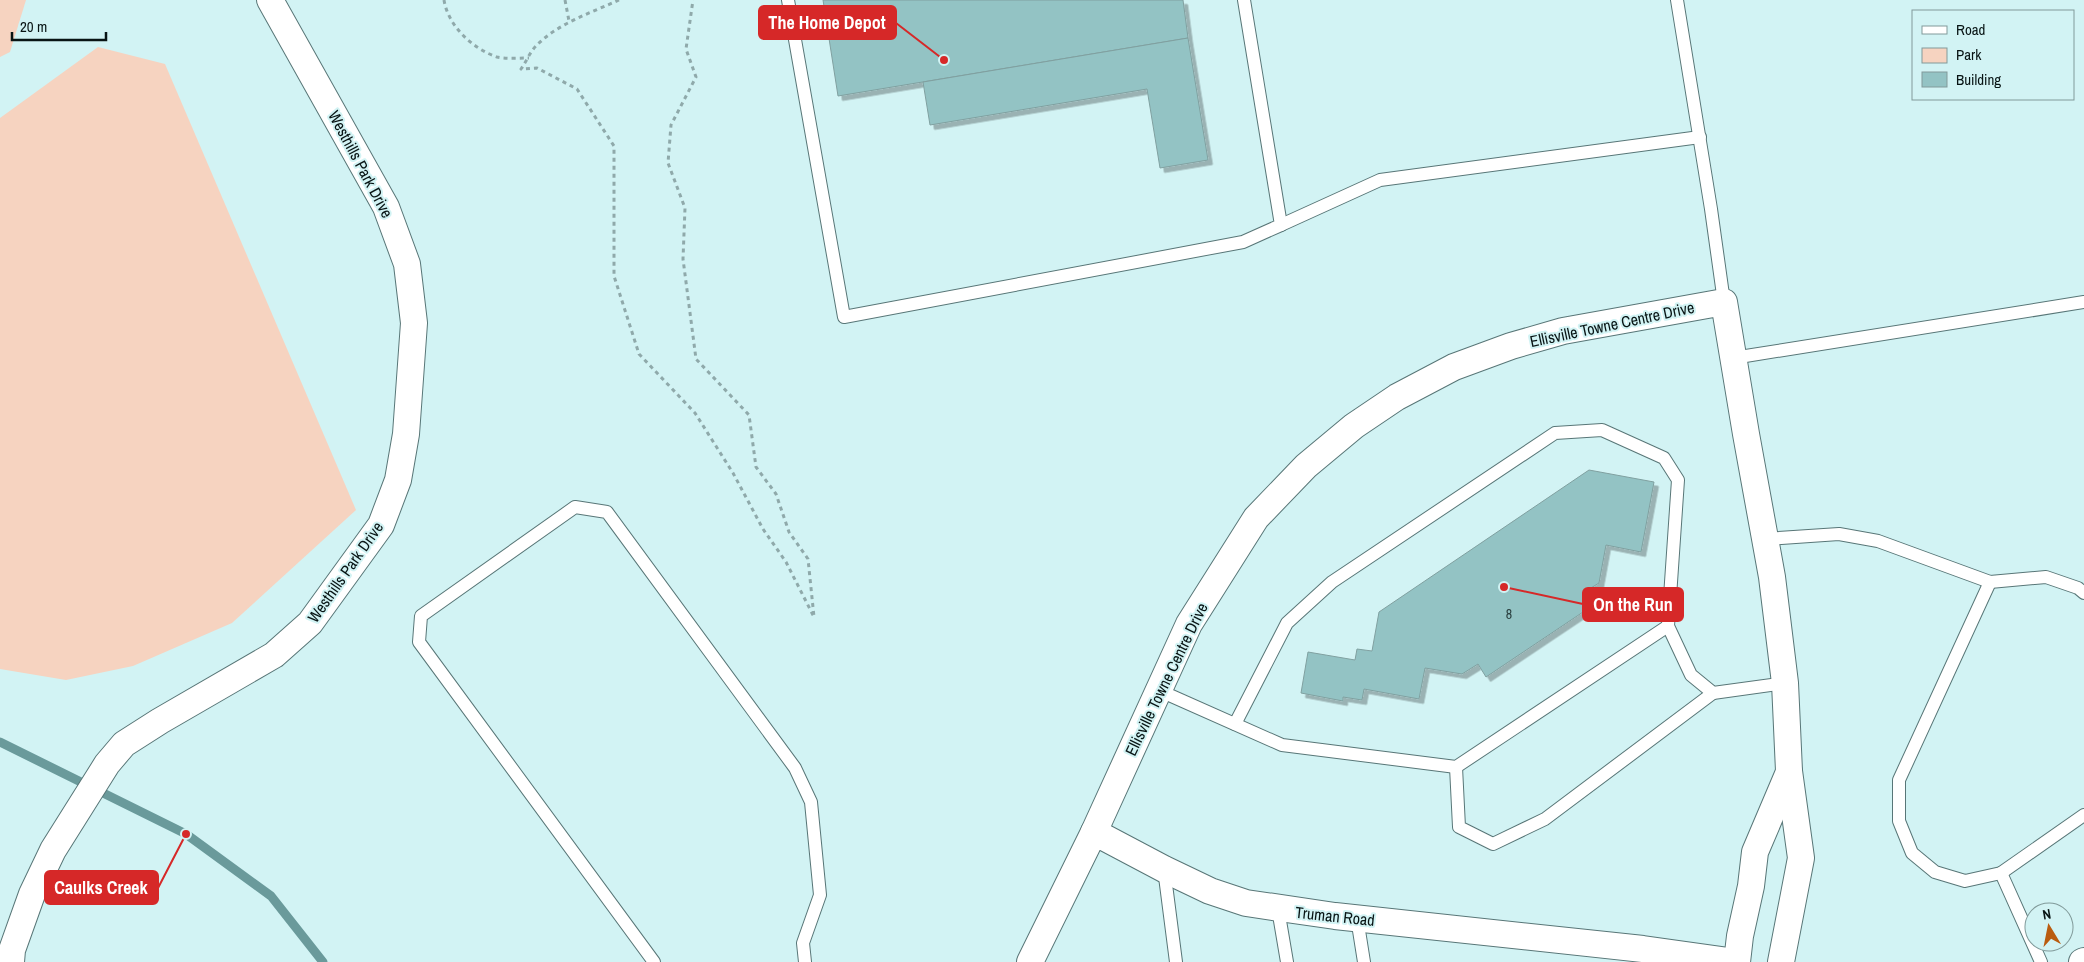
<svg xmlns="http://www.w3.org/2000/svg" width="2084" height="962" font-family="'Archivo Narrow',sans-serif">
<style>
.green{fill:#f6d3c0}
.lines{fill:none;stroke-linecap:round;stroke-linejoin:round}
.stream{stroke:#6a9a9b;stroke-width:9}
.building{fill:#93c3c4;stroke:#80a0a0;filter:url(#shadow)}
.service-casing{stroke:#587677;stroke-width:14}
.minor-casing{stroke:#587677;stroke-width:28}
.path{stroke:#8fa9aa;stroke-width:3;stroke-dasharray:4 4;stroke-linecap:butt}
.service{stroke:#fff;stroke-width:12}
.minor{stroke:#fff;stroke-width:26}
.labels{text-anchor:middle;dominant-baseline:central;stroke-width:4;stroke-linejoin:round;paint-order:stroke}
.number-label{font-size:14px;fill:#2b4040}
.street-label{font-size:16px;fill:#081414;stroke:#d2f3f4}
.leader{fill:none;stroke:#d62828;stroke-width:2}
.callout-dot{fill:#d62828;stroke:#d2f3f4;stroke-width:2}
.callout{fill:#d62828;stroke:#d62828;stroke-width:2}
.callout-label{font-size:18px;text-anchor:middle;font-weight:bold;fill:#fff}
</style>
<defs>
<filter id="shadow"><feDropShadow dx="4.5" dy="4.5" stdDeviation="0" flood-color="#0004"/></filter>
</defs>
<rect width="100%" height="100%" fill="#d2f3f4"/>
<g class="green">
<polygon points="0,0 26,0 10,52 0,57"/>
<polygon points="98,47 165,64 356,510 232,623 133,666 66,680 0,669 0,118"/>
</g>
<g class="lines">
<polyline class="stream" points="0,742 186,834 271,896 323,962"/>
</g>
<g class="building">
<polygon points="823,0 1183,0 1188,38 838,96"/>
<polygon points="1188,38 1208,160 1160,168 1147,89 930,125 923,82"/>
<polygon points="1589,470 1654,482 1641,552 1606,545 1599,583 1586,591 1595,604 1486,677 1478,664 1462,674 1425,668 1419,699 1364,689 1362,700 1343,697 1343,701 1301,693 1308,652 1355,660 1357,649 1372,651 1379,612"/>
</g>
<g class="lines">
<g class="service-casing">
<g id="service">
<polyline points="788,0 844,317 1243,242 1281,225 1244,0"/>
<polyline points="1677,0 1711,209 1724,302"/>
<polyline points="1281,225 1380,180 1700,137"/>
<polyline points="1733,358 2084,302"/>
<polyline points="1765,539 1839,534 1878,541 1990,582 2046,577 2078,588 2084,593"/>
<polyline points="1990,582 1899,780 1899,821 1912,853 1935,872 1965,881 2001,873 2084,815"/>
<polyline points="1158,690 1282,745 1456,767 1668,626"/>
<polyline points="1235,724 1287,623 1332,582 1555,433 1602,430 1664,458 1678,480 1668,626 1691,675 1713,693 1785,683"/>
<polyline points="1456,767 1459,827 1493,844 1545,819 1713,693"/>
<polyline points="1164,869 1176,962"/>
<polyline points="2001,873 2041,962"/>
<polyline points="1278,909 1287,962"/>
<polyline points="1357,918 1364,962"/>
<polyline points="654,962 419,642 421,616 575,507 607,512 795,768 811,802 820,895 803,943 805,962"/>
</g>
</g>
<g class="minor-casing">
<g id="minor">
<polyline points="1094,832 1189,624 1256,518 1306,466 1354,426 1397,397 1454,367 1511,346 1563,331 1724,302 1746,434 1772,577 1785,683 1789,771 1801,858 1781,962"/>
<polyline points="11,962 12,950 32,894 53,850 107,764 124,744 160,721 274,655 310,623 381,525 398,480 406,434 414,323 407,264 386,207 270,0"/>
<polyline points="1030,962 1094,832 1164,869 1210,891 1246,903 1335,916 1643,949 1736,962"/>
<polyline points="1737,962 1740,936 1751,886 1755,852 1789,772"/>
<polyline points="2082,962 2084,961"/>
</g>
</g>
<g class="path">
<path d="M444,0C448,26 473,49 497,57C506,59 519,58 529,58"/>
<polyline points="565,0 569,21"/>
<path d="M619,0C591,13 558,23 536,46C530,52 526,62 521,69L537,68L577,89L614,146V276L639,354L695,413L733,473L763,529L786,562L814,617L808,559L789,532L776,494L756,467L749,415L696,359L683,259L685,208L668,163L671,125L696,77L686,49L693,0"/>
</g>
<use href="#service" class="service"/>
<use href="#minor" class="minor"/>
</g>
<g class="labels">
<g class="number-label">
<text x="1509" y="614">8</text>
</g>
<g class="street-label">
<text transform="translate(361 164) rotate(62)">Westhills Park Drive</text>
<text transform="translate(1612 324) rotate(-12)">Ellisville Towne Centre Drive</text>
<text transform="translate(345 572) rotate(-55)">Westhills Park Drive</text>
<text transform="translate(1166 679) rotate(-64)">Ellisville Towne Centre Drive</text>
<text transform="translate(1335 916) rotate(6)">Truman Road</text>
</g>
</g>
<path class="leader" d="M944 60L896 23M1504 587L1583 604M186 834L158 888"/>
<g class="callout-dot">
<circle cx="944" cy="60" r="5"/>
<circle cx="1504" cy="587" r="5"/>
<circle cx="186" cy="834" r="5"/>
</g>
<g class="callout">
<rect x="759" y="6" width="137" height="33" rx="5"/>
<rect x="1583" y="588" width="100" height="33" rx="5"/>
<rect x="45" y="871" width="113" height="33" rx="5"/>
</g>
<g class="callout-label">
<text x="827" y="29">The Home Depot</text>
<text x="1633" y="611">On the Run</text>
<text x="101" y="894">Caulks Creek</text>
</g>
<rect x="1912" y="10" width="162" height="90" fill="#d2f3f4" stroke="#819a9a"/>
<rect x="1922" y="26" width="25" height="8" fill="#ffffff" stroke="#819a9a"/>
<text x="1956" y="35" font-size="15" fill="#081414">Road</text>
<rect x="1922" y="48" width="25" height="15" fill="#f6d3c0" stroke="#819a9a"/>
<text x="1956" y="60" font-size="15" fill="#081414">Park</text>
<rect x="1922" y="72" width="25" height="15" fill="#93c3c4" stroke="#819a9a"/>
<text x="1956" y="85" font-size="15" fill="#081414">Building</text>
<g transform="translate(2049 927) rotate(350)"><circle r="24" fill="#d2f3f4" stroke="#819a9a"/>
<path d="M0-4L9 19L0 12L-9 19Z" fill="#ba5c10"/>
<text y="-8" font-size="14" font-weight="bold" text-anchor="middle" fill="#081414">N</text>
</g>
<path d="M12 32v8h94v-8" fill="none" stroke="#081414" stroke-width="2.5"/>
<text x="20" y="32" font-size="15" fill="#081414" stroke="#d2f3f4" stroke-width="4" paint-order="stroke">20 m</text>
</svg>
